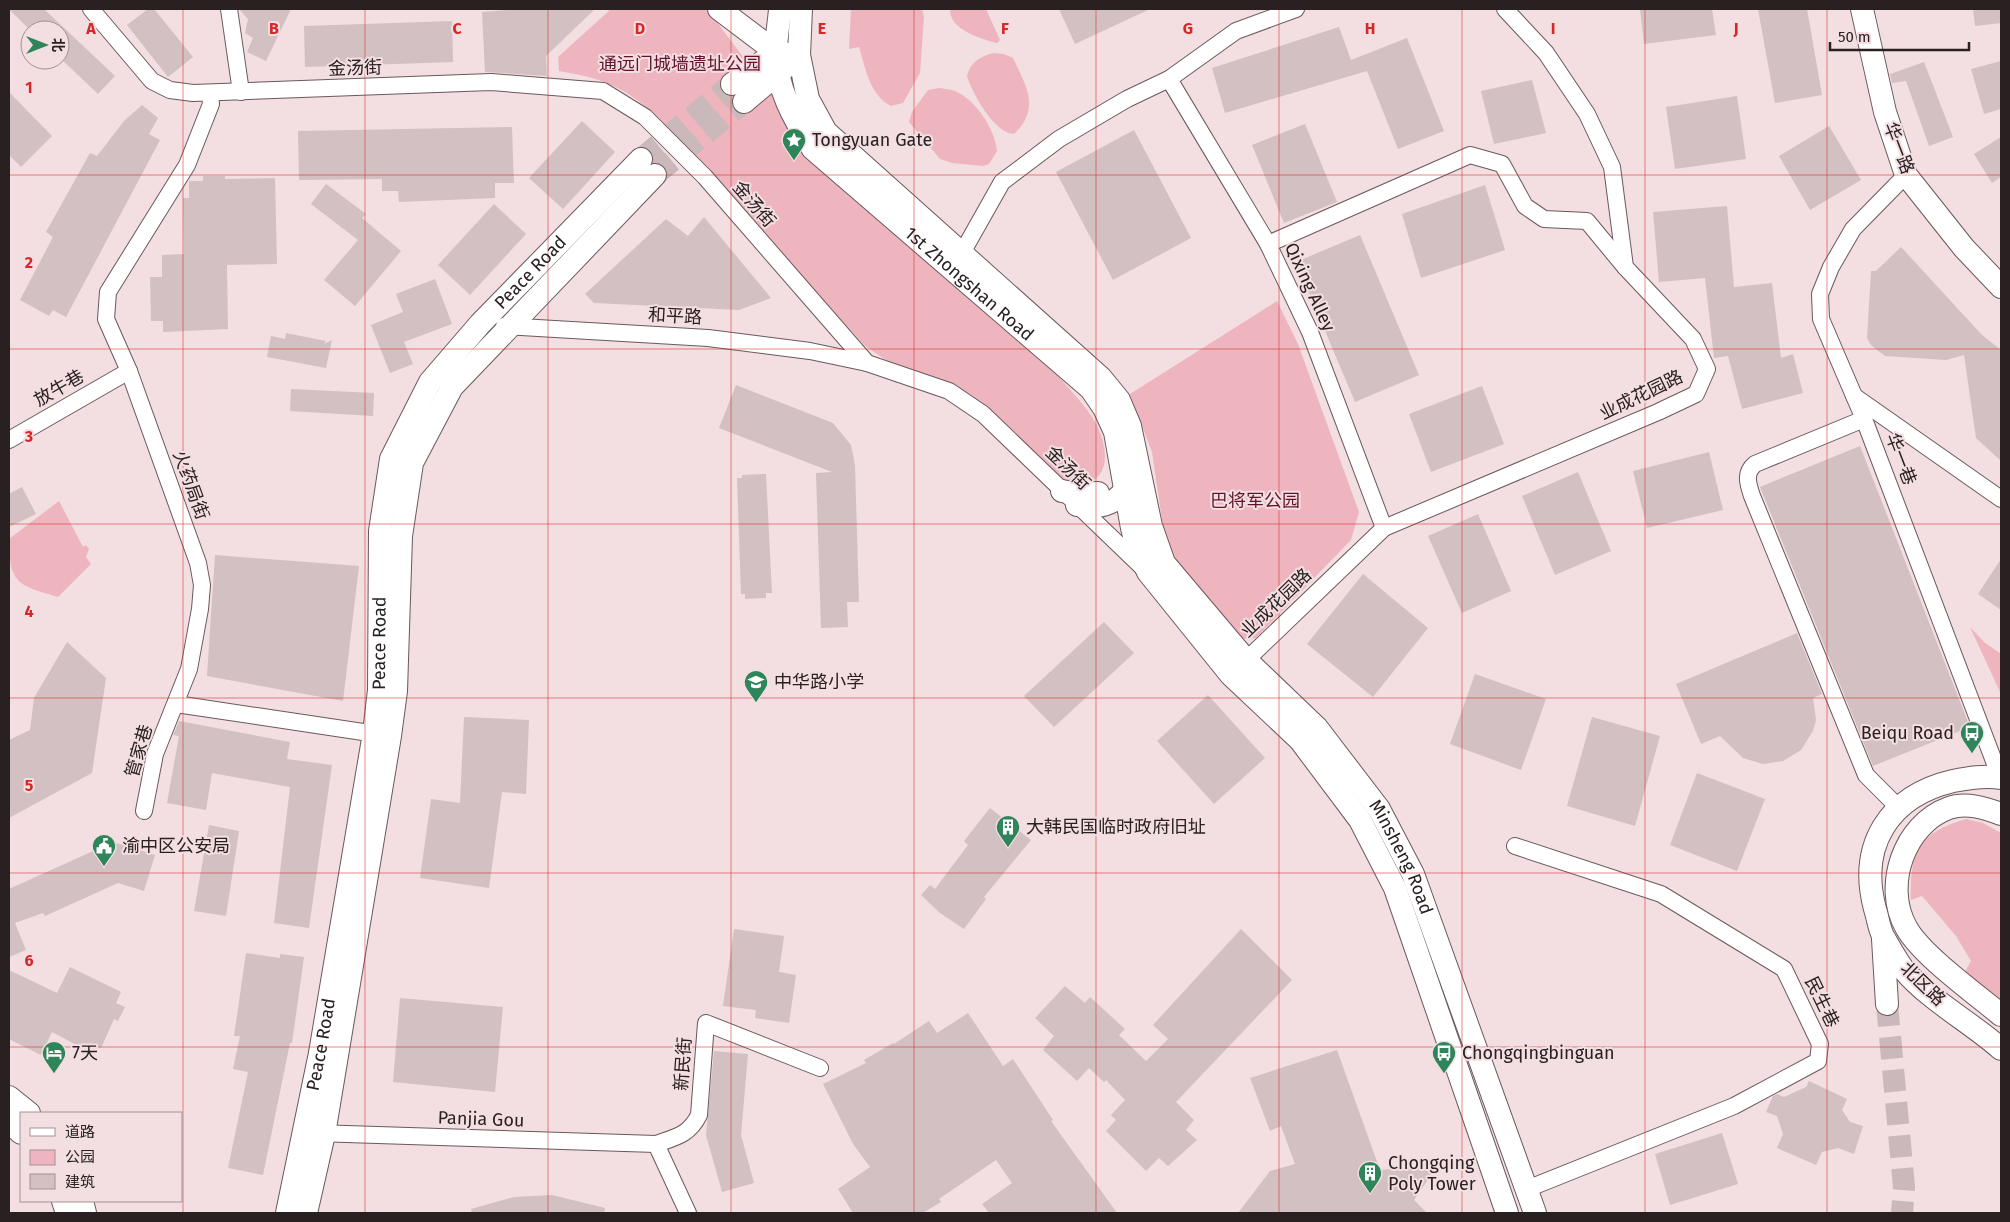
<svg xmlns="http://www.w3.org/2000/svg" width="2010" height="1222" font-family="'Fira Sans','Noto Sans SC',sans-serif">
<style>
.green{fill:#eeb5be}
.building{fill:#d3c0c2}
.lines{fill:none;stroke-linecap:round;stroke-linejoin:round}
.secondary-tunnel{stroke:#cab8bb;stroke-width:22;stroke-dasharray:22 11;stroke-linecap:butt}
.street-casing{stroke:#6a595c;stroke-width:18}
.secondary-casing{stroke:#6a595c;stroke-width:24}
.street{stroke:#fff;stroke-width:16}
.secondary{stroke:#fff;stroke-width:22}
.grid{fill:none;stroke:#d62828;stroke-width:1;stroke-opacity:0.55}
.labels{text-anchor:middle;dominant-baseline:central;stroke-width:4;stroke-linejoin:round;paint-order:stroke}
.park-label{font-size:18px;fill:#60142b;stroke:#f3dee1}
.street-label{font-size:18px;fill:#282021;stroke:#f3dee1}
.poi-label{font-size:18px;fill:#282021;stroke:#f3dee1;text-anchor:start}
.grid-label{font-size:16px;text-anchor:middle;font-weight:bold;fill:#d62828;stroke:#f3dee1;stroke-width:4;stroke-linejoin:round;paint-order:stroke}
</style>
<rect width="100%" height="100%" fill="#f3dee1"/>
<g class="green">
<path d="M611,9H707L786,114L1059,377C1071,391 1086,406 1095,422C1112,453 1110,491 1066,483L971,395L886,360L864,345L677,137C655,114 634,93 604,82C590,76 574,74 559,71L558,57Z"/>
<path d="M851,9H922L924,17L920,73L903,103L891,106C869,94 866,69 859,47L849,49Z"/>
<path d="M950,9H986L1000,40L997,43C980,39 949,29 950,9Z"/>
<path d="M994,53L1004,54L1013,58C1026,86 1041,108 1014,134C994,133 972,93 967,76C970,63 980,56 994,53Z"/>
<path d="M939,88C944,89 950,89 955,91C976,100 995,129 997,151L989,164L983,166L952,163L940,159L909,122L912,112L928,90Z"/>
<polygon points="1277,301 1298,344 1359,512 1351,540 1256,638 1242,639 1176,566 1164,533 1152,452 1130,394"/>
<path d="M59,501L83,547L86,545L89,549L86,557L91,564L58,597C18,585 9,584 9,539Z"/>
<polygon points="1970,627 1984,642 2001,654 2001,694"/>
<path d="M1966,819L1983,823L2001,833V1002L1965,972L1971,961L1956,936L1922,896L1911,900C1910,852 1918,833 1966,819Z"/>
</g>
<g class="building">
<polygon points="9,9 44,9 115,76 98,94 60,58 60,30 30,30"/>
<polygon points="148,9 154,9 193,57 168,77 127,25"/>
<polygon points="239,9 291,9 266,61 247,52 253,38 245,33 248,19"/>
<polygon points="520,9 595,9 546,56 547,76 485,72 482,12"/>
<polygon points="1059,9 1150,9 1075,44"/>
<polygon points="1640,9 1712,9 1716,35 1644,44"/>
<polygon points="1758,9 1807,9 1822,95 1775,103"/>
<polygon points="1973,9 2001,9 2001,23 1975,26"/>
<polygon points="452,21 453,62 305,67 304,26"/>
<polygon points="1339,27 1351,60 1407,38 1444,131 1398,149 1367,71 1225,113 1212,68"/>
<polygon points="2001,61 2001,109 1984,114 1971,69"/>
<polygon points="1924,62 1953,137 1929,146 1906,81 1892,83 1890,74"/>
<polygon points="1532,80 1546,133 1494,144 1481,91"/>
<polygon points="9,92 52,136 21,167 9,155"/>
<polygon points="1737,96 1746,159 1675,169 1666,107"/>
<polygon points="142,105 158,118 149,134 160,140 66,317 53,310 49,316 20,300 53,237 46,232 90,153 97,156 124,121"/>
<polygon points="582,121 615,152 563,209 529,178"/>
<polygon points="1305,124 1337,202 1284,223 1252,145"/>
<polygon points="1829,126 1861,180 1810,210 1779,156"/>
<polygon points="512,127 514,183 495,183 495,198 399,202 398,191 382,191 382,179 299,180 298,131"/>
<polygon points="1134,130 1191,238 1113,280 1056,172"/>
<polygon points="2001,137 2001,177 1992,183 1974,154"/>
<polygon points="203,176 225,176 225,179 275,178 277,264 227,265 228,329 163,332 163,321 151,321 150,277 162,277 162,255 184,254 183,198 189,198 189,181 203,181"/>
<polygon points="326,184 366,214 362,218 401,251 355,306 324,280 358,240 311,204"/>
<polygon points="1485,185 1505,250 1421,278 1402,214"/>
<polygon points="494,204 526,234 470,295 438,265"/>
<polygon points="1727,206 1734,287 1772,283 1781,358 1793,354 1803,393 1742,409 1728,356 1714,358 1705,278 1659,282 1653,212"/>
<polygon points="704,217 771,298 739,310 594,303 585,294 666,219 688,236"/>
<polygon points="1360,235 1419,375 1355,402 1296,262"/>
<polygon points="1901,247 1982,335 2001,350 2001,461 1976,438 1964,355 1946,360 1885,356 1871,345 1867,338 1871,271 1876,271"/>
<polygon points="435,279 452,324 404,342 413,364 390,373 371,325 403,312 396,294"/>
<polygon points="286,333 326,341 324,344 332,340 326,368 267,357 271,336 285,339"/>
<polygon points="736,385 833,423 851,445 855,465 859,602 847,602 848,627 821,628 816,473 832,472 719,428"/>
<polygon points="1482,386 1504,444 1431,472 1409,414"/>
<polygon points="291,389 374,393 373,416 290,411"/>
<polygon points="1860,446 1970,727 1873,766 1760,487"/>
<polygon points="1709,452 1723,510 1647,528 1633,471"/>
<polygon points="1578,472 1611,551 1555,575 1522,496"/>
<polygon points="766,474 772,593 766,593 766,598 745,599 745,594 741,594 737,478 742,478 742,475"/>
<polygon points="22,487 36,514 9,527 9,494"/>
<polygon points="1478,514 1511,591 1462,613 1428,536"/>
<polygon points="215,555 359,566 343,701 207,676"/>
<polygon points="2001,559 2001,610 1978,594"/>
<polygon points="1363,574 1428,628 1373,697 1307,644"/>
<polygon points="1104,622 1134,653 1054,727 1024,696"/>
<polygon points="1797,633 1822,694 1813,698 1816,720 1813,731 1801,750 1783,761 1763,764 1743,758 1720,736 1701,744 1676,684"/>
<polygon points="67,642 106,678 92,773 9,818 9,740 30,730 34,698"/>
<polygon points="1475,674 1546,699 1521,770 1450,744"/>
<polygon points="1208,695 1265,758 1214,804 1157,741"/>
<polygon points="464,717 529,720 526,794 502,792 489,888 420,878 431,799 460,803"/>
<polygon points="1592,717 1660,736 1635,826 1567,806"/>
<polygon points="179,721 290,742 287,759 332,765 309,928 274,923 290,787 212,773 206,810 167,803 179,736 173,735"/>
<polygon points="1697,773 1765,799 1737,871 1670,845"/>
<polygon points="990,808 1031,840 984,897 986,899 964,929 940,913 921,895 930,885 935,889 968,845 964,841"/>
<polygon points="209,825 239,831 226,916 194,911"/>
<polygon points="113,842 155,855 144,891 118,883 45,916 43,913 15,923 26,950 9,957 9,889"/>
<polygon points="734,929 784,936 779,972 796,975 789,1023 755,1018 756,1010 723,1006"/>
<polygon points="1241,929 1292,980 1176,1102 1194,1120 1186,1130 1197,1140 1168,1166 1159,1158 1146,1171 1106,1131 1116,1120 1111,1115 1125,1100 1106,1080 1104,1082 1089,1068 1077,1081 1043,1050 1054,1036 1035,1018 1065,986 1085,1003 1090,997 1125,1029 1119,1035 1146,1061 1168,1039 1153,1025"/>
<polygon points="246,953 280,958 280,954 304,957 292,1043 290,1043 263,1175 228,1168 248,1072 233,1069 240,1036 234,1036"/>
<polygon points="70,967 121,992 116,1003 125,1007 118,1021 114,1019 101,1048 90,1043 86,1050 52,1032 41,1055 9,1039 9,970 57,993"/>
<polygon points="400,998 503,1007 495,1092 393,1082"/>
<polygon points="968,1013 1003,1066 1013,1059 1053,1120 1051,1121 1117,1213 989,1213 982,1204 1012,1183 996,1160 939,1199 941,1202 923,1213 853,1213 838,1189 870,1167 853,1144 823,1084 866,1063 864,1060 893,1043 894,1044 929,1021 937,1033"/>
<polygon points="1337,1050 1380,1170 1409,1167 1436,1168 1414,1200 1427,1213 1238,1213 1270,1171 1295,1164 1281,1126 1270,1131 1250,1078"/>
<polygon points="714,1051 748,1054 741,1135 754,1183 722,1192 706,1135"/>
<polygon points="1809,1081 1847,1099 1842,1110 1850,1122 1863,1126 1854,1154 1838,1148 1822,1152 1816,1165 1777,1148 1783,1134 1777,1116 1766,1112 1773,1096 1777,1094 1784,1097 1806,1087"/>
<polygon points="1722,1133 1738,1184 1670,1205 1655,1154"/>
<polygon points="552,1195 605,1208 604,1213 472,1213 471,1209 514,1197"/>
</g>
<g class="lines">
<g class="secondary-tunnel">
<polyline points="641,159 732,84"/>
<polyline points="655,175 744,102"/>
<polyline points="1887,1004 1904,1187 1902,1213"/>
</g>
<g class="street-casing">
<g id="street">
<polyline points="91,9 152,81 170,90 193,93 491,82 603,91 645,117 705,177 867,363 949,391 983,414 1142,567"/>
<polyline points="229,9 241,92"/>
<polyline points="1169,79 1268,244 1310,332 1384,528"/>
<polyline points="1906,175 1853,229 1831,267 1820,294 1821,319 1864,419 2000,777"/>
<polyline points="1268,244 1470,155 1502,164 1525,206 1544,219 1587,221 1625,267"/>
<polyline points="962,253 1002,182 1059,139 1127,99 1169,79 1236,31 1296,9"/>
<polyline points="504,326 708,338 810,351 867,363"/>
<polyline points="1854,396 2001,499"/>
<path d="M1864,419L1755,464C1744,473 1748,484 1752,496L1866,775L1898,807"/>
<polyline points="9,440 129,371"/>
<polyline points="1238,668 1384,528 1658,412 1696,394 1707,369 1693,339 1625,267 1612,167 1587,114 1546,53 1505,9"/>
<polyline points="176,704 383,735"/>
<polyline points="144,811 155,754 189,669 200,609 202,585 198,563 129,371 106,319 108,292 187,165 211,104 210,94"/>
<polyline points="1515,846 1661,894 1784,969 1820,1044 1818,1061 1734,1106 1527,1189"/>
<path d="M315,1133L656,1144C676,1137 689,1135 699,1115L706,1023L820,1068"/>
<polyline points="656,1144 688,1213"/>
</g>
</g>
<g class="secondary-casing">
<g id="secondary">
<polyline points="719,9 776,52"/>
<path id="s1" d="M780,9C779,23 776,37 776,52C776,88 794,119 813,149L1091,389L1104,408L1115,432L1132,528L1138,551L1148,572L1231,675L1300,740L1360,820L1395,888L1507,1213"/>
<path id="s2" d="M801,9L799,55L808,99L826,132L1101,378L1119,400L1130,426L1151,526L1164,563L1246,660L1317,728L1379,809L1413,874L1535,1213"/>
<polyline points="1862,9 1885,112 1906,175 1964,248 2001,287"/>
<polyline points="732,84 776,52 788,54"/>
<polyline points="744,102 789,64"/>
<polyline points="1062,491 1077,494 1098,493"/>
<path d="M1077,505C1101,510 1120,503 1132,480"/>
<path d="M2001,778C1985,775 1968,778 1953,781C1889,796 1858,845 1875,909C1878,918 1879,929 1884,938C1890,948 1897,961 1904,970C1929,1000 1972,1023 2001,1049"/>
<path d="M2001,814C1985,808 1966,802 1949,808C1904,824 1883,886 1906,927C1920,954 1976,994 2001,1015"/>
<polyline points="1883,939 1887,1004"/>
<polyline points="9,1097 29,1113"/>
<polyline points="9,1122 21,1133"/>
<polyline points="63,1201 67,1213"/>
<polyline points="82,1201 85,1213"/>
<path id="s3" d="M287,1213L320,1053L374,733L379,690L380,531L391,459L430,382L480,324L641,159"/>
<polyline points="306,1213 324,1134 390,736 396,691 401,536 412,463 452,387 655,175"/>
</g>
</g>
<use href="#street" class="street"/>
<use href="#secondary" class="secondary"/>
</g>
<path class="grid" d="M183,9V1213M365,9V1213M548,9V1213M731,9V1213M914,9V1213M1096,9V1213M1279,9V1213M1462,9V1213M1645,9V1213M1827,9V1213M9,175H2001M9,349H2001M9,524H2001M9,698H2001M9,873H2001M9,1047H2001"/>
<defs>
<g id="sight-pin" transform="scale(1.25)"><path d="M0 17L-7.5 6A9.5 9.5 0 1 1 7.5 6Z" fill="#2d8559" stroke="#f3dee1"/><path d="M0-6L1.8-2.2L6-1.7L2.9 1.2L3.7 5.4L0 3.3L-3.7 5.4L-2.9 1.2L-6-1.7L-1.8-2.2Z" fill="#fff"/></g>
<g id="school-pin" transform="scale(1.25)"><path d="M0 17L-7.5 6A9.5 9.5 0 1 1 7.5 6Z" fill="#2d8559" stroke="#f3dee1"/><path d="M0-5L7-2L0 1L-7-2ZM-4 1L0 2.5L4 1V4Q0 6-4 4Z" fill="#fff"/></g>
<g id="bus-pin" transform="scale(1.25)"><path d="M0 17L-7.5 6A9.5 9.5 0 1 1 7.5 6Z" fill="#2d8559" stroke="#f3dee1"/><path d="M-5-6H5V4H4V6H2V4H-2V6H-4V4H-5ZM-3.5-4V0h7V-4ZM-3.5 1.2v1.5H-2V1.2ZM2 1.2v1.5H3.5V1.2Z" fill="#fff"/></g>
<g id="building-pin" transform="scale(1.25)"><path d="M0 17L-7.5 6A9.5 9.5 0 1 1 7.5 6Z" fill="#2d8559" stroke="#f3dee1"/><path d="M-4-6H4V6H1V3H-1V6H-4ZM-2.5-4.3h1.7v1.8h-1.7ZM.8-4.3h1.7v1.8H.8ZM-2.5-1h1.7V.8h-1.7ZM.8-1h1.7V.8H.8Z" fill="#fff"/></g>
<g id="civic-pin" transform="scale(1.25)"><path d="M0 17L-7.5 6A9.5 9.5 0 1 1 7.5 6Z" fill="#2d8559" stroke="#f3dee1"/><path d="M-.6-6.5H3V-4.5H.6V-3L4-1V1h2V6H-6V1h2V-1L-.6-3ZM-1.2 2.5V6h2.4V2.5Z" fill="#fff"/></g>
<g id="hotel-pin" transform="scale(1.25)"><path d="M0 17L-7.5 6A9.5 9.5 0 1 1 7.5 6Z" fill="#2d8559" stroke="#f3dee1"/><path d="M-6-4.5h1.5V1H6V5H4.5V3h-9V5H-6ZM-4 0a1.8 1.8 0 1 1 3.6 0ZM.5 0V-2.5h3Q6-2.5 6 0Z" fill="#fff"/></g>
</defs>
<g fill-rule="evenodd">
<use href="#sight-pin" x="794" y="140"/>
<use href="#school-pin" x="756" y="682"/>
<use href="#bus-pin" x="1972" y="733"/>
<use href="#building-pin" x="1008" y="827"/>
<use href="#civic-pin" x="104" y="846"/>
<use href="#hotel-pin" x="54" y="1053"/>
<use href="#bus-pin" x="1444" y="1053"/>
<use href="#building-pin" x="1370" y="1173"/>
</g>
<g class="labels">
<g class="park-label">
<text x="680" y="64">通远门城墙遗址公园</text>
<text x="1255" y="501">巴将军公园</text>
</g>
<g class="street-label">
<text transform="translate(355 68) rotate(-2)">金汤街</text>
<text transform="translate(1899 148) rotate(69)">华一路</text>
<text transform="translate(754 204) rotate(49)">金汤街</text>
<text stroke="none"><textPath href="#s3" startOffset="998">Peace Road</textPath></text>
<text stroke="none"><textPath href="#s1" startOffset="355">1st Zhongshan Road</textPath></text>
<text transform="translate(1310 287) rotate(65)">Qixing Alley</text>
<text transform="translate(675 316) rotate(3)">和平路</text>
<text transform="translate(59 388) rotate(-30)">放牛巷</text>
<text transform="translate(1641 395) rotate(-26)">业成花园路</text>
<text transform="translate(1901 459) rotate(69)">华一巷</text>
<text transform="translate(1068 468) rotate(44)">金汤街</text>
<text transform="translate(191 485) rotate(70)">火药局街</text>
<text transform="translate(1276 603) rotate(-44)">业成花园路</text>
<text stroke="none"><textPath href="#s3" startOffset="578">Peace Road</textPath></text>
<text transform="translate(139 751) rotate(-74)">管家巷</text>
<text stroke="none"><textPath href="#s2" startOffset="1076">Minsheng Road</textPath></text>
<text transform="translate(1923 984) rotate(44)">北区路</text>
<text transform="translate(1822 1002) rotate(64)">民生巷</text>
<text stroke="none"><textPath href="#s3" startOffset="172">Peace Road</textPath></text>
<text transform="translate(683 1064) rotate(-86)">新民街</text>
<text transform="translate(481 1119) rotate(2)">Panjia Gou</text>
</g>
<g class="poi-label">
<text x="812" y="140">Tongyuan Gate</text>
<text x="774" y="682">中华路小学</text>
<text x="1954" y="733" text-anchor="end">Beiqu Road</text>
<text x="1026" y="827">大韩民国临时政府旧址</text>
<text x="122" y="846">渝中区公安局</text>
<text x="72" y="1053">7天</text>
<text x="1462" y="1053">Chongqingbinguan</text>
<text x="1388" y="1163">Chongqing<tspan x="1388" dy="21">Poly Tower</tspan></text>
</g>
</g>
<g class="grid-label">
<text x="91" y="34">A</text>
<text x="274" y="34">B</text>
<text x="457" y="34">C</text>
<text x="640" y="34">D</text>
<text x="822" y="34">E</text>
<text x="1005" y="34">F</text>
<text x="1188" y="34">G</text>
<text x="1370" y="34">H</text>
<text x="1553" y="34">I</text>
<text x="1736" y="34">J</text>
<text x="29" y="93">1</text>
<text x="29" y="268">2</text>
<text x="29" y="442">3</text>
<text x="29" y="617">4</text>
<text x="29" y="791">5</text>
<text x="29" y="966">6</text>
</g>
<rect width="2010" height="1222" fill="none" stroke="#282021" stroke-width="20"/>
<rect x="20" y="1112" width="162" height="90" fill="#f3dee1" stroke="#a29294"/>
<rect x="30" y="1128" width="25" height="8" fill="#ffffff" stroke="#a29294"/>
<text x="65" y="1137" font-size="15" fill="#282021">道路</text>
<rect x="30" y="1150" width="25" height="15" fill="#eeb5be" stroke="#a29294"/>
<text x="65" y="1162" font-size="15" fill="#282021">公园</text>
<rect x="30" y="1174" width="25" height="15" fill="#d3c0c2" stroke="#a29294"/>
<text x="65" y="1187" font-size="15" fill="#282021">建筑</text>
<g transform="translate(45 45) rotate(90)"><circle r="24" fill="#f3dee1" stroke="#a29294"/>
<path d="M0-4L9 19L0 12L-9 19Z" fill="#2d8559"/>
<text y="-8" font-size="14" font-weight="bold" text-anchor="middle" fill="#282021">北</text>
</g>
<path d="M1830 42v8h139v-8" fill="none" stroke="#282021" stroke-width="2.5"/>
<text x="1838" y="42" font-size="15" fill="#282021" stroke="#f3dee1" stroke-width="4" paint-order="stroke">50 m</text>
</svg>
